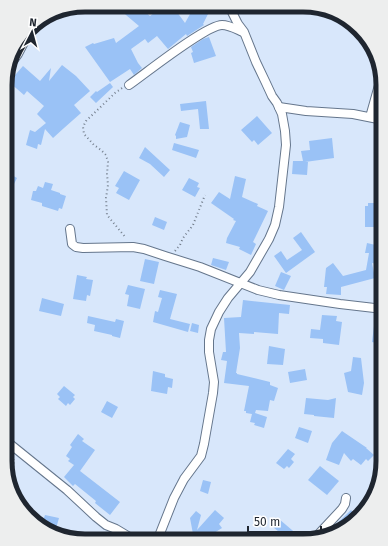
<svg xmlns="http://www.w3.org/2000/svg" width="388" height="546" font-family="'Fira Sans',sans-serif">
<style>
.building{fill:#9ac2f6}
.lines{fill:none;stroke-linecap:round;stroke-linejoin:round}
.minor-casing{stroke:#65768c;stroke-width:10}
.path{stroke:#747f8d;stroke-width:2;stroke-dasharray:1 3;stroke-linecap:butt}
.minor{stroke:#fff;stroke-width:8}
.rim{fill:none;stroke:#1f2630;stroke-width:5}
</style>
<rect width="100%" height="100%" fill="#d8e7fb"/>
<g class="building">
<polygon points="194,7 205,7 210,10 203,24 204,25 201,27 187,36 186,34 168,49 157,36 148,43 145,39 131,49 138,63 142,68 134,75 130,69 110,82 85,47 93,43 94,44 114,38 116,43 139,26 126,15 119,8 140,8 150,16 161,8 174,8 185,23"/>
<polygon points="209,37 216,56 194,63 191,53 193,52 191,47 203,39"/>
<polygon points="62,65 76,76 90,91 74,105 81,113 64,128 53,138 45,129 41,145 38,144 37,149 26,145 30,130 35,132 46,123 37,114 44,106 27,91 24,95 9,82 23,66 40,81 51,68 49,81"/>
<polygon points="110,83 113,87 96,103 90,97 96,91 97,92"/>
<polygon points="206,101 209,129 200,129 198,109 181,111 180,104"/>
<polygon points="257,116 272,133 258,145 254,140 252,142 241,130"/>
<polygon points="180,122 190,125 187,137 176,139 176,136 175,135"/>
<polygon points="332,138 334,158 305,162 308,162 307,175 292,174 293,161 303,161 301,151 310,150 309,141"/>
<polygon points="174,143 199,150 196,158 172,150"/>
<polygon points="145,147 170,170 164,177 150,164 139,158"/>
<polygon points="124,171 140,180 129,200 116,193 119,188 115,186"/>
<polygon points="10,174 17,178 5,202 6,183"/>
<polygon points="235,176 246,179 242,197 258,204 257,206 268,211 253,242 256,244 251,255 239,249 240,247 226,243 227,238 236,221 233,220 234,219 211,203 219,192 230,199"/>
<polygon points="189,178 199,183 197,187 200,188 195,197 182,190"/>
<polygon points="45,182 53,184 51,190 60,193 60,194 66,196 62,209 59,208 58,211 42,206 42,203 31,200 33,191 36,191 38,186 43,188"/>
<polygon points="368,203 379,203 381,227 365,227 365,206 368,206"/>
<polygon points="155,217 167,222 164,230 152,225"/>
<polygon points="301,232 315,252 286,273 274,256 281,251 287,260 302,250 293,238"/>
<polygon points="367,243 380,246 378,256 382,256 381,265 372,263 375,278 341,287 341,295 326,294 327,287 324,287 326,268 333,263 343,276 366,270 369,253 365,253"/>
<polygon points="213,258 229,262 226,270 211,265"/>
<polygon points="145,259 159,262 154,284 140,281"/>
<polygon points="281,272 291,276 284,290 275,286"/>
<polygon points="77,275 87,277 86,279 93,280 90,296 87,295 86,301 73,299"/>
<polygon points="128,285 145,289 140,309 127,306 129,295 125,294"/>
<polygon points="160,290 177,294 170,319 190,324 188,332 153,322 155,311 158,312 162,298 158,297"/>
<polygon points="42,298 64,304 61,316 39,311"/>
<polygon points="243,300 290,305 289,314 279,313 278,334 254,332 254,334 239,333 240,348 236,373 237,373 237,374 270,382 270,385 278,388 274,401 270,400 268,411 256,410 255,413 267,417 264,428 254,425 255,423 250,422 252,414 246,413 246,411 244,411 249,386 224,383 227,361 221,360 223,352 226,352 224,318 241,317"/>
<polygon points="322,315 337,316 336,321 342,322 339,345 323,343 323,339 310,338 311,329 320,330"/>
<polygon points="88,316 115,322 116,319 124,321 120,338 112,336 112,335 94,331 95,325 87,323"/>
<polygon points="192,323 199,325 198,333 190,331"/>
<polygon points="374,326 383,327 383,342 381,342 381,344 372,342"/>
<polygon points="269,346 285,349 283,365 267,364"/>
<polygon points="353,357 361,358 364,383 362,395 348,392 344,373 351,371"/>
<polygon points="305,369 307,380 290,383 288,372"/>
<polygon points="153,371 165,374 165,377 173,379 172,388 168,387 167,394 151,391"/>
<polygon points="64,386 75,395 73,397 75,399 70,405 68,403 66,406 58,399 60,397 57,394"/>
<polygon points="306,398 328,400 336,398 334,418 314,416 314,415 304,414"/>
<polygon points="107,401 118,407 112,418 101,412"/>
<polygon points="299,427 312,431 308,443 295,438"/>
<polygon points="342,431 367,448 366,448 374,455 368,461 366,459 361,465 353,459 351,461 344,453 339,465 326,460 332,443"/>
<polygon points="78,434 84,439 82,441 95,450 80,471 120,502 110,515 95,503 96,501 75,484 73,486 64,477 74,465 68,461 70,459 66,456 72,447 70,445"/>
<polygon points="288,449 295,454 291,459 294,462 289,468 287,466 284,469 276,463"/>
<polygon points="320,466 339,481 327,495 308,480"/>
<polygon points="203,480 211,482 208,494 200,491"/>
<polygon points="215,510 224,518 219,524 222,528 206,538 204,535 195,536 194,540 193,537 190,537 193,534 190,518 196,511 201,515 197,530"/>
<polygon points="351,510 357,516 338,533 324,536"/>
<polygon points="45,515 59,518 55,532 36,525 35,523 37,516 44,518"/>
<polygon points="279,519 299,536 295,541 290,541 273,527"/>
</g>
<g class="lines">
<g class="minor-casing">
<g id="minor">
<polyline points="54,12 65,9"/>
<polyline points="10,65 18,54 30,31 40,20"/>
<path d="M129,85C145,74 206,25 222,25C229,25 236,29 243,32"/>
<polyline points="279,107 306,111 353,114 383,120"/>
<polyline points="370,117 381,78"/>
<polyline points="70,229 72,244 76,247 83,248 133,247 144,249 165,256 200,267 258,290 279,295 340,304 383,309"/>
<polyline points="5,440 67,490 96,517 106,525 116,529 136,541"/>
<polyline points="315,538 342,509 345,504 346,498"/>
<polyline points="157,541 174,498 184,479 201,456 204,444 213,393 214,382 209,352 209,340 211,329 219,312 228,298 250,272 269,239 275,225 279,207 286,145 285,131 282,114 277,103 272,96 266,83 256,62 244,32 238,24 231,10 230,7"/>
</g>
</g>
<g class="path">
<polyline points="122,88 115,93 86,121 83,127 84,134 94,145 101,150 106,155 108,162 107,174 108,185 106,198 107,215 126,238"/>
<polyline points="175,251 180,245 183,238 193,225 205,195"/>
<polyline points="10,483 13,472 14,459"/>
</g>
<use href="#minor" class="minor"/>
</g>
<path d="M0 0H388V546H0ZM85 12H303A73 73 0 0 1 376 85V461A73 73 0 0 1 303 534H85A73 73 0 0 1 12 461V85A73 73 0 0 1 85 12Z" fill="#edeeee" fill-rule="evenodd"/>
<path class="rim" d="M85 12H303A73 73 0 0 1 376 85V461A73 73 0 0 1 303 534H85A73 73 0 0 1 12 461V85A73 73 0 0 1 85 12Z"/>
<g transform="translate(32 32) rotate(6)" stroke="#ffffff" stroke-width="3" paint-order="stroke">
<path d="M0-3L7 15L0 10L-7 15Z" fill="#1f2630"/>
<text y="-6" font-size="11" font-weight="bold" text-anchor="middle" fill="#1f2630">N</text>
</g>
<path d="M248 526v6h73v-6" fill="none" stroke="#1f2630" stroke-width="2"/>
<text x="254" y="526" font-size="12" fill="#1f2630" stroke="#ffffff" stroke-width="3" paint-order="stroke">50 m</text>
</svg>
